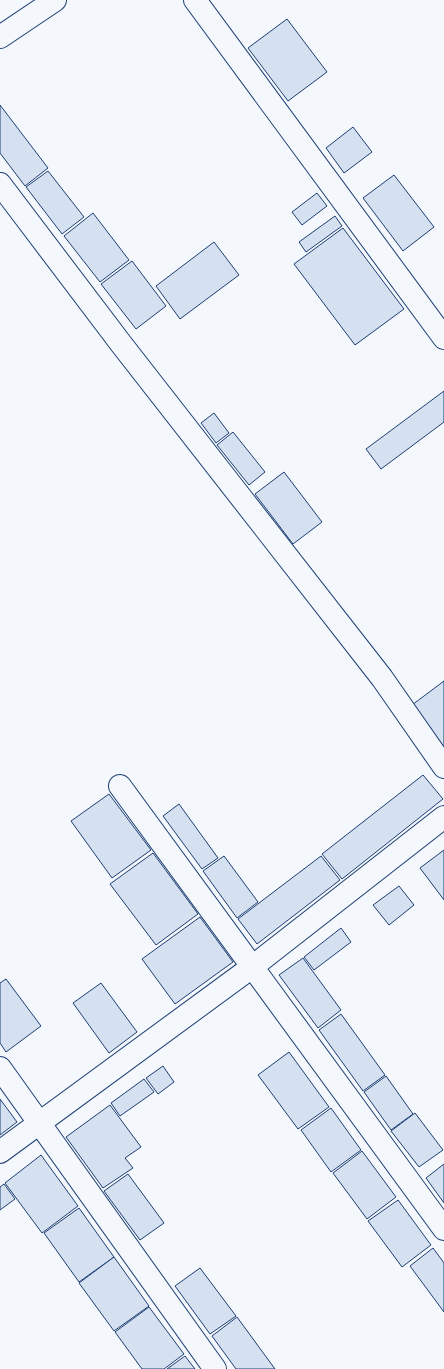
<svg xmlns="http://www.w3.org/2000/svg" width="444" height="1369" font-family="'Titillium Web',sans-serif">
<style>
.building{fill:#d5e0f0;stroke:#1d3f73}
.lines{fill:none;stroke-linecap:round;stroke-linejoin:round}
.minor-casing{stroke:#1d3f73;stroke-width:24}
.minor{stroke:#f4f7fb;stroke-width:22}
</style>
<rect width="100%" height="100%" fill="#f4f7fb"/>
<g class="building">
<polygon points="287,19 327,72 288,101 248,48"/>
<polygon points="0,105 48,168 25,186 0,153"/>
<polygon points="353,127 372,152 344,173 326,148"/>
<polygon points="48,171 84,217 62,234 26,187"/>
<polygon points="394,175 434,227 403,251 363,198"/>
<polygon points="317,193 327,206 302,225 292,212"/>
<polygon points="93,213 129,260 100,282 64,236"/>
<polygon points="335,216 342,226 306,252 299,242"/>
<polygon points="343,228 404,309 355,345 294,264"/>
<polygon points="214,242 239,275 180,319 156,286"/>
<polygon points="132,261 166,306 136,329 101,284"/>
<polygon points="444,391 444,422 381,469 366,449"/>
<polygon points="214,413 229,433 216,443 201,423"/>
<polygon points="233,432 265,472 249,485 217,445"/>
<polygon points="284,472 322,522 293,544 255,494"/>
<polygon points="444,681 444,749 412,705"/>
<polygon points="423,775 443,799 342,879 322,854"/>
<polygon points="109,794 151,850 112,878 71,821"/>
<polygon points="179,804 218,858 202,869 163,816"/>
<polygon points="444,850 444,900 420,868"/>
<polygon points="153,853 198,914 156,945 110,884"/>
<polygon points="224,856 258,902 237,918 203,871"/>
<polygon points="321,856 340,880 257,944 238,919"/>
<polygon points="399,886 414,905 389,925 373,905"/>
<polygon points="200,917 233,962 175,1004 142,959"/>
<polygon points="341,928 351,942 314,970 304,957"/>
<polygon points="303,958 341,1010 318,1028 279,975"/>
<polygon points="6,979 41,1026 6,1052 0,1043 0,983"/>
<polygon points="101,983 137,1032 109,1053 73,1003"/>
<polygon points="341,1014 385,1075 363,1091 319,1030"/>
<polygon points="289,1052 329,1107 298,1129 258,1075"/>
<polygon points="163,1066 174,1082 158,1094 146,1078"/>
<polygon points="386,1076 413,1114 391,1130 364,1092"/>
<polygon points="144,1079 154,1092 120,1116 111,1103"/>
<polygon points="0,1099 17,1122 0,1135"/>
<polygon points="110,1105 141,1147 125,1158 133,1168 103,1188 66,1137"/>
<polygon points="331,1108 361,1150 331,1172 301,1130"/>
<polygon points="415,1113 443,1150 419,1167 391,1131"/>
<polygon points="362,1151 396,1197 367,1219 333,1173"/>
<polygon points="41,1155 78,1206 42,1233 5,1183"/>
<polygon points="444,1164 444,1203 426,1178"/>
<polygon points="128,1174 164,1223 140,1240 104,1191"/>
<polygon points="4,1184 15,1199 0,1210 0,1187"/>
<polygon points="398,1200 431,1245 402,1267 368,1221"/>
<polygon points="79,1208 114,1257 79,1282 44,1233"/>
<polygon points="433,1248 444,1263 444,1312 410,1266"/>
<polygon points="114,1257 149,1306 114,1331 79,1283"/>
<polygon points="200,1268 236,1316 210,1334 175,1286"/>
<polygon points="149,1307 184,1354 164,1369 142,1369 115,1332"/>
<polygon points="237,1317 275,1369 236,1369 212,1336"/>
<polygon points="185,1356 195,1369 167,1369"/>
</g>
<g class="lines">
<g class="minor-casing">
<g id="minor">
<polyline points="195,0 444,338"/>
<polyline points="0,37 55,0"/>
<polyline points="0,184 122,345 382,678 444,767"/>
<polyline points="120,786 444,1229"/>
<polyline points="0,1068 215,1369"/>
<polyline points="0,1152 252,967 444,817"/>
</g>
</g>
<use href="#minor" class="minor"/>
</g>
</svg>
